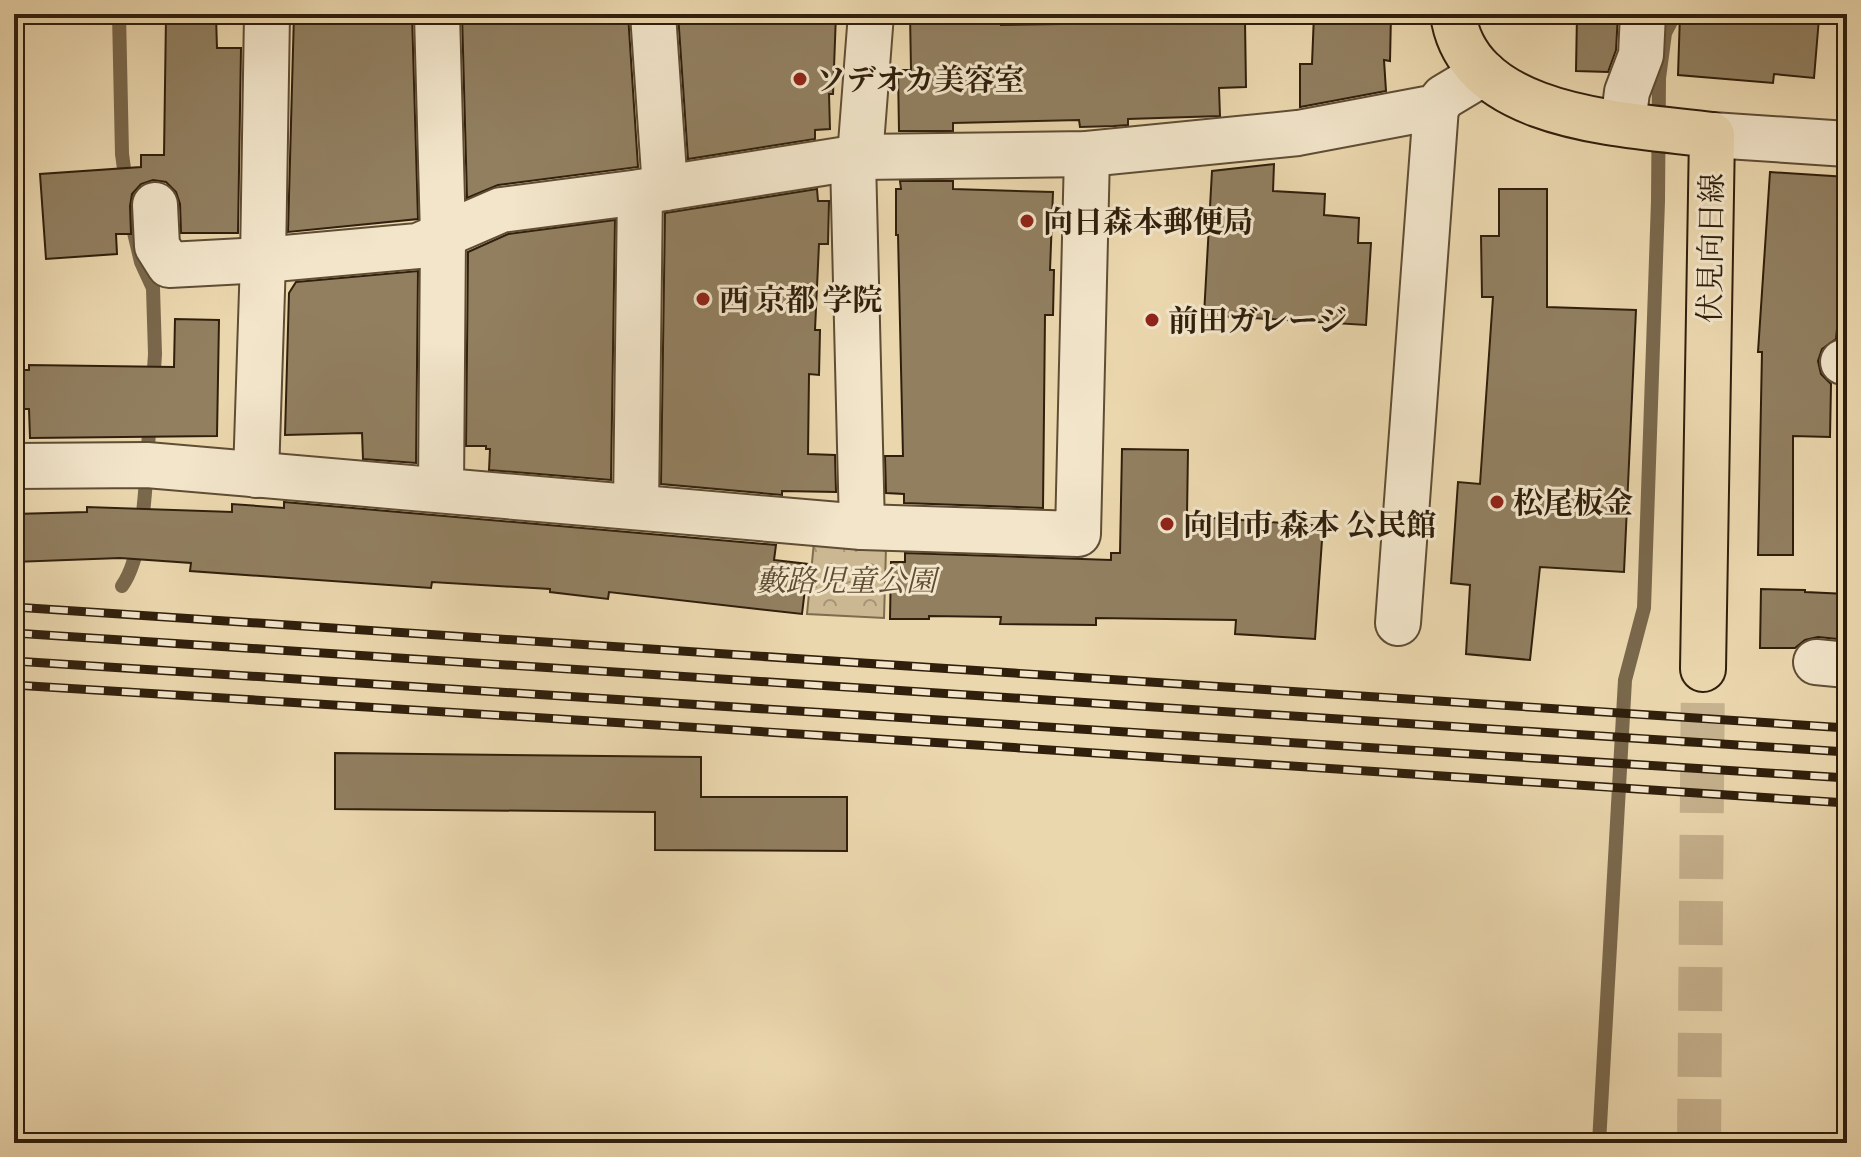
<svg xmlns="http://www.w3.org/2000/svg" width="1861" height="1157" font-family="'Gentium Book Plus','Noto Serif JP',serif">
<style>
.park{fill:url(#park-crowns);stroke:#7e6c4f;stroke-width:2}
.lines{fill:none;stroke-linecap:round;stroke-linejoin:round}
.stream{stroke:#7a684c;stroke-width:14}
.building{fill:#917f60;stroke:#301f0c;stroke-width:2}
.major-tunnel{stroke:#c6b28e;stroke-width:44;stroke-dasharray:44 22;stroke-linecap:butt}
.minor-casing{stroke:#5f4d34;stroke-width:48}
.major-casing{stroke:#301f0c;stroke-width:48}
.minor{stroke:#f2e5ca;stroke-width:44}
.major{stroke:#ebd7ae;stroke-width:44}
.rail-casing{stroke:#301f0c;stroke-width:9}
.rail{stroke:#f2e5ca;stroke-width:6;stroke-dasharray:18;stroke-linecap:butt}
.poi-dot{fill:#8f2418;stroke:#f2e5ca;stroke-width:3}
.labels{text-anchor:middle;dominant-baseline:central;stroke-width:6;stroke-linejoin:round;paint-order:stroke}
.poi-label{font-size:30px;font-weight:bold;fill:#301f0c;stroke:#f2e5ca;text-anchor:start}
.street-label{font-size:30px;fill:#301f0c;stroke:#f2e5ca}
.park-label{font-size:30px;font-style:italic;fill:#5e4d34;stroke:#f2e5ca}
</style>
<defs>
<pattern id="park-crowns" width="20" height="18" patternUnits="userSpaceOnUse" patternTransform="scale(2)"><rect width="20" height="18" fill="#cbb892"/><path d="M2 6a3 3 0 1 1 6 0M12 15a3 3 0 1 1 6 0" fill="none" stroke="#a59576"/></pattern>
</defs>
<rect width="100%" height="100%" fill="#ebd7ae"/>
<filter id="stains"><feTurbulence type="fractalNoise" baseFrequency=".0025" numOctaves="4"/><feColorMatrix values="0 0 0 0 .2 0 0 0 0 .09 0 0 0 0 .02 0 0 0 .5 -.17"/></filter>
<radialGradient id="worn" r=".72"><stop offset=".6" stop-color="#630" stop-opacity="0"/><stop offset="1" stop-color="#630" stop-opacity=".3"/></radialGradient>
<polygon class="park" points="814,542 886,548 884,618 807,614"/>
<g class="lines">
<g class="stream">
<polyline points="119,14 122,154 131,220 141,262 153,288 155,354 153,385"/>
<path d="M122,586C147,551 146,463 150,418"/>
<polyline points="1599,1143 1625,680 1644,608 1658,201 1659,78 1665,33 1675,14"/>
</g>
</g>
<g class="building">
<polygon points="294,14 412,14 418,219 288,232"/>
<polygon points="462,14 628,14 638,167 498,185 467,198"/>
<polygon points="678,14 836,14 833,94 829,94 830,129 815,130 815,139 688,159"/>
<polygon points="910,14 1001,14 1001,25 1245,21 1246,87 1219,88 1220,116 1128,119 1128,125 1114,126 1080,127 1079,120 953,123 953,131 899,131 898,70 911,70"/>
<polygon points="1314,14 1391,14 1390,61 1384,60 1386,91 1300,107 1300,64 1312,64"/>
<polygon points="1577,14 1618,14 1616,50 1608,72 1576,71"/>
<polygon points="1680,14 1767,14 1819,18 1814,78 1774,74 1773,83 1678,75"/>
<polygon points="166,16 216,16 217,48 241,48 238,233 181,233 180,204 176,192 166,182 153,180 141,184 132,194 130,206 131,234 116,234 117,254 46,259 40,174 141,167 141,155 164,155"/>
<polygon points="1274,164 1273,191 1325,194 1324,215 1359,218 1358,243 1371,243 1366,325 1204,315 1212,171"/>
<polygon points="1770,172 1847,177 1847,248 1840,319 1838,319 1836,339 1822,349 1818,361 1821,374 1831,384 1830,437 1793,436 1793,555 1758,555 1762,352 1758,352"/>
<polygon points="900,181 953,181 953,189 1053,192 1050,270 1054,270 1053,315 1045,315 1043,508 904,503 904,494 886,493 885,456 903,456 898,235 896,235 896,189 901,189"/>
<polygon points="817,189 818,201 829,201 828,244 819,244 815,330 820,330 819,375 809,374 808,454 835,455 836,492 782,491 782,495 661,484 665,213"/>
<polygon points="1499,189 1547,189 1547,307 1636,310 1624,572 1540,567 1530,660 1466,654 1470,585 1451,583 1458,482 1480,484 1493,297 1482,297 1481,236 1499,236"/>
<polygon points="615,220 611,480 489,470 490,449 486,449 486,446 466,446 468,252 508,234"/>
<polygon points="418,271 416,463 363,459 362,433 285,435 289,293 296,282"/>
<polygon points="175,319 219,320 217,436 30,438 29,409 14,409 14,370 29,370 29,365 174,367"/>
<polygon points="1122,449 1188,450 1187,516 1323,526 1315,639 1235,634 1236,620 1096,618 1096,625 1000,624 1001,617 929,616 929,619 890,619 891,562 905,562 905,553 1111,560 1111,553 1120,553"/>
<polygon points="284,502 776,545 774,560 808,564 802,614 609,592 608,599 550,592 550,589 432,582 431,588 190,571 191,563 120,558 14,562 14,514 87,512 87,507 232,512 232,504 284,508"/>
<polygon points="1761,589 1805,590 1805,592 1847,594 1847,640 1818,637 1805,640 1795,648 1760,648"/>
<polygon points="335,753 701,757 701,797 847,797 847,851 655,850 655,812 335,809"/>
</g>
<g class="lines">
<polyline class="major-tunnel" points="1699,1143 1703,669"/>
<g class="minor-casing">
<g id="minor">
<polyline points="437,14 443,236 441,489"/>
<polyline points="653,14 665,188"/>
<polyline points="1623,123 1627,92 1641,55 1643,14"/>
<polyline points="1712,135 1847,144"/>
<polyline points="860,157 871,14"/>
<polyline points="853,160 862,527"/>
<polyline points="155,205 157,246 169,265 263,260 418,246 501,210 640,192 860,157 1087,154 1298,133 1436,107 1444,97 1484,73"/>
<polyline points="1843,362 1847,362"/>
<polyline points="14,466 147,465 862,527 1078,534 1087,154"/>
<polyline points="256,475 263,260 267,14"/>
<polyline points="636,507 640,192"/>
<polyline points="1398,623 1436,107"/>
<polyline points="1816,662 1847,665"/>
</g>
</g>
<g class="major-casing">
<path id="major" d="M1453,14C1468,122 1630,124 1712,135L1703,669"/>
</g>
<use href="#minor" class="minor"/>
<use href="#major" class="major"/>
<g class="rail-casing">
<g id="rail">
<polyline points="14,607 1847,728"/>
<polyline points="14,633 1847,752"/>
<polyline points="14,661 1847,778"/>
<polyline points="14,685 976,745 1847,803"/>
</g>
</g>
<use href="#rail" class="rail"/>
</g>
<g class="poi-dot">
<circle cx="800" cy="79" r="8"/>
<circle cx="1027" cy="221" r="8"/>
<circle cx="703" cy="299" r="8"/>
<circle cx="1152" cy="320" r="8"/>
<circle cx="1497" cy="502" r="8"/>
<circle cx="1167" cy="524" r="8"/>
</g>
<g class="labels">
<g class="poi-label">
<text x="816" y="79">ソデオカ美容室</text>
<text x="1043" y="221">向日森本郵便局</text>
<text x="719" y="299">西 京都 学院</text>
<text x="1168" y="320">前田ガレージ</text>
<text x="1513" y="502">松尾板金</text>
<text x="1183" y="524">向日市 森本 公民館</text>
</g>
<g class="street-label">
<text transform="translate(1710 248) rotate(-89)">伏見向日線</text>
</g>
<g class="park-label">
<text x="846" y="580">藪路児童公園</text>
</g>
</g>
<rect width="1861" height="1157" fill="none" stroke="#ebd7ae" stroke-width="48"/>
<rect x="16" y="16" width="1829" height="1125" fill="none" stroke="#301f0c" stroke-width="4"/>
<rect x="24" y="24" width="1813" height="1109" fill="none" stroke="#301f0c" stroke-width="2"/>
<rect width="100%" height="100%" filter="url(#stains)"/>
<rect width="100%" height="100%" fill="url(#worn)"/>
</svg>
